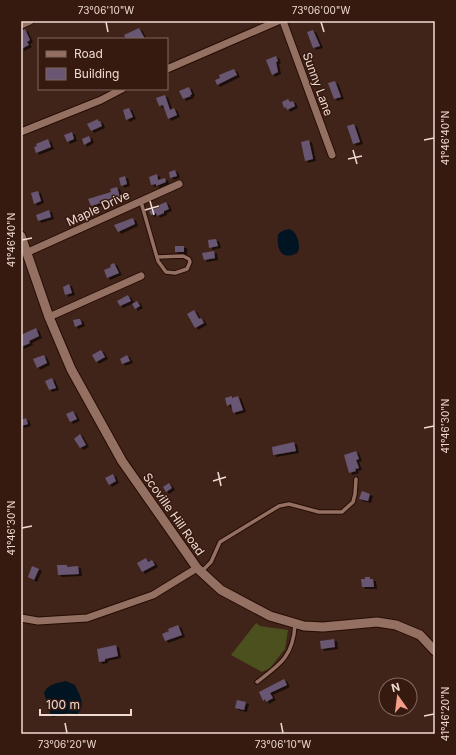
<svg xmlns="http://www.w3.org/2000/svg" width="456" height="755" font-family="Inter,sans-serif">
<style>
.green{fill:#4c4f1e}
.water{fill:#011422}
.building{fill:#685672;filter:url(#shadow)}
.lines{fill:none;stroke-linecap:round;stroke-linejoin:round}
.service-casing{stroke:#270c03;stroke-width:5.5}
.minor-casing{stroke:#270c03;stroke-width:9}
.tertiary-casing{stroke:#270c03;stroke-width:11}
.service{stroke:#947063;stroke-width:3.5}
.minor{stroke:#947063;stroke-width:7}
.tertiary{stroke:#947063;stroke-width:9}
.ticks{fill:none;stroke:#eedad3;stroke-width:1.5}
.labels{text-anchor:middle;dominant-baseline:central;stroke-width:3;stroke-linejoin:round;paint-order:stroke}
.street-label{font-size:12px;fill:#eedad3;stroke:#371a0f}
.neatline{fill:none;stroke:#eedad3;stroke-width:1.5}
.ticks-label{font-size:10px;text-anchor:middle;fill:#eedad3}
</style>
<defs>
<filter id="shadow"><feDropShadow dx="3" dy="2" stdDeviation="0" flood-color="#0009"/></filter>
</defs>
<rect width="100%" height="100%" fill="#412419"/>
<polygon class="green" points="256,623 260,626 288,630 285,649 270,668 262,672 231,655"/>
<g class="water">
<path d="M289,229C297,231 302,246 297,253C288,258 280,256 278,245C278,242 277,238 278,235C280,231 285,230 289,229Z"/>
<path d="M66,681L75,685C79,694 87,706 77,714L68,713L53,717L51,715L44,693C48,684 57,683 66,681Z"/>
</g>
<g class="building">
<polygon points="139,28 145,39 126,39 124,35"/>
<polygon points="25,29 30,40 27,42 29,45 21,49 21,31"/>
<polygon points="313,30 320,46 313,48 307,32"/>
<polygon points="276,56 278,61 276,62 278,72 272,75 266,60"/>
<polygon points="234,69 237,75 217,85 215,80 220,78 219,75"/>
<polygon points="335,81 341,97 334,99 328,83"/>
<polygon points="189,87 192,94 190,95 191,96 183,99 179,91"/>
<polygon points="165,95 170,110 174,108 177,115 168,119 163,105 159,106 156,98"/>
<polygon points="288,99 290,102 293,101 295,106 287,110 286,107 284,108 282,102"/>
<polygon points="129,108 133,117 126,120 123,110"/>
<polygon points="98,119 98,121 100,121 102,126 91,131 87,124"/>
<polygon points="354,124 360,142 353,144 347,126"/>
<polygon points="72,132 74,139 67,142 64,135"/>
<polygon points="89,136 91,141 84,145 82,139"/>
<polygon points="48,139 51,147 36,153 34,147 37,146 36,144"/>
<polygon points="309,140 313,159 305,161 301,142"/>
<polygon points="175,170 177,176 170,178 169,172"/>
<polygon points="157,174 158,180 165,178 166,182 156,186 156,184 151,185 149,177"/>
<polygon points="125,176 127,184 121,186 119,178"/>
<polygon points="117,187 120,197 91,206 88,199 111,192 110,189"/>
<polygon points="38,191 41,201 34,204 31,193"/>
<polygon points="166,202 169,209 164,211 164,213 157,216 156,213 151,215 149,211 160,207 159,205"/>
<polygon points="49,210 51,217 38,221 36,215"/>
<polygon points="133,218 135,224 118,232 114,225"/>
<polygon points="216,239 218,246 209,248 208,240"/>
<rect x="175" y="246" width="9" height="6"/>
<polygon points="214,251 215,258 204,260 202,253"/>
<polygon points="114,263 119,273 107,278 104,270 111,267 110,265"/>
<polygon points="69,284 72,293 65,295 63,287"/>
<polygon points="128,295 131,301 120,306 117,301"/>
<polygon points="137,301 140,306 135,309 132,304"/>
<polygon points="194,310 199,319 201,318 204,323 195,328 187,314"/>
<polygon points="78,319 80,319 82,324 75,327 73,320"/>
<polygon points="36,328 39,336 29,341 30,343 21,347 21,335"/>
<polygon points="101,350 105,357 96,362 92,355"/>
<polygon points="44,355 47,363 37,368 33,359"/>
<polygon points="127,355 130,361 122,364 120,359"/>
<polygon points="52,378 56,388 49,390 45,381"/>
<polygon points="232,396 232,398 238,396 243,410 233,413 231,404 227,406 225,398"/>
<polygon points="73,411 77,419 70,422 66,414"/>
<polygon points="26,418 28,424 21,426 21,420"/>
<polygon points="80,434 86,445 80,448 74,439"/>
<polygon points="294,442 296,451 273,455 272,447"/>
<polygon points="356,451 359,459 356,460 359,468 355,469 356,471 349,473 344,455"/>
<polygon points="113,474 116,481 109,485 105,478"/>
<polygon points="169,483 172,488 166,492 163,487"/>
<polygon points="362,491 370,494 368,501 359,499"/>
<polygon points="146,558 148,562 152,560 155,565 142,572 137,563"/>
<polygon points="57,565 67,565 67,567 78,566 79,574 58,575"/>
<polygon points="32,566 39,569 34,580 28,577"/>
<polygon points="365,577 370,577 370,579 373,579 374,587 362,587 361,579 365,579"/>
<polygon points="178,625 182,635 165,641 162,634 169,631 168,629"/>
<polygon points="334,639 335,647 321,649 320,641"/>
<polygon points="116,645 118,656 105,659 105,661 99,662 97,649"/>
<polygon points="284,679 287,685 270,693 273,698 266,702 265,699 263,701 259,692"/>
<polygon points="237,700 246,702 244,710 235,708"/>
</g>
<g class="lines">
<g class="service-casing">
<g id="service">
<polyline points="141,202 158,261 166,272 175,273 187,269 190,262 189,259 183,256 157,257"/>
<polyline points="202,571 211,562 220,542 279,506 289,504 319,512 342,512 353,502 355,494 356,479"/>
<path d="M257,682C281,664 293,656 295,625"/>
</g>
</g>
<g class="minor-casing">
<g id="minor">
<polyline points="283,21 332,155"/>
<polyline points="21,25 30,21"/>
<polyline points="167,69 278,21"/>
<polyline points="21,132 101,100 122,89"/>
<polyline points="26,253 179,184"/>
<polyline points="49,317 141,276"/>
<polyline points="21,618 38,621 87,618 153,595 197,568"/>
</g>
</g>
<g class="tertiary-casing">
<polyline id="tertiary" points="21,236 49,317 71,369 122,461 197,568 221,590 270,616 304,626 323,627 377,622 396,625 420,635 435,651"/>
</g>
<use href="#service" class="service"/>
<use href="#minor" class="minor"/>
<use href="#tertiary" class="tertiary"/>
</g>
<path class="ticks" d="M106,22L108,32M321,22L324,32M424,140L434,138M353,150L357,164M348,159L362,156M150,201L154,215M145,210L159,206M22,240L32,238M424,428L434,426M218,472L221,486M213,481L226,477M22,528L32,526M424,716L434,714M65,723L67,733M281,723L283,733"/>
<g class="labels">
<g class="street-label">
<text transform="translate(318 84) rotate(70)">Sunny Lane</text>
<text transform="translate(98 208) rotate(-25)">Maple Drive</text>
<text transform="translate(174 514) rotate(55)">Scoville Hill Road</text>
</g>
</g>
<rect width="456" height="755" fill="none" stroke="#371a0f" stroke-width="44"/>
<rect x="38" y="38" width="130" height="52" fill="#371a0f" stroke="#80675d"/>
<rect x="46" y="51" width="20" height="6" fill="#947063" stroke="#80675d"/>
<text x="74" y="58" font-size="12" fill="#eedad3">Road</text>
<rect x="46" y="68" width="20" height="12" fill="#685672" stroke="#80675d"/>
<text x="74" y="78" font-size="12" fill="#eedad3">Building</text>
<g transform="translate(398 697) rotate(346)"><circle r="19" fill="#371a0f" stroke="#80675d"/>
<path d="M0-3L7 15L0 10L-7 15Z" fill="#f49e8a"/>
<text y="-6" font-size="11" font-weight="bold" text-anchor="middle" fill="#eedad3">N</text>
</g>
<path d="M40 709v6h91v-6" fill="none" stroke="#eedad3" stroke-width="2"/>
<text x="46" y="709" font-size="12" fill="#eedad3" stroke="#371a0f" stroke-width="3" paint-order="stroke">100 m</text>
<rect x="22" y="22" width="412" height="711" class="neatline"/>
<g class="ticks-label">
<text x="106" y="14">73°06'10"W</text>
<text x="321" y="14">73°06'00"W</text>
<text transform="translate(445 138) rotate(-90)" y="4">41°46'40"N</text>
<text transform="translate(11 240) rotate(-90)" y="4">41°46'40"N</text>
<text transform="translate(445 426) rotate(-90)" y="4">41°46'30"N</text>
<text transform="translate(11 528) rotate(-90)" y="4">41°46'30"N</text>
<text transform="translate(445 714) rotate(-90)" y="4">41°46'20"N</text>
<text x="67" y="748">73°06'20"W</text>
<text x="283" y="748">73°06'10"W</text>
</g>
</svg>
